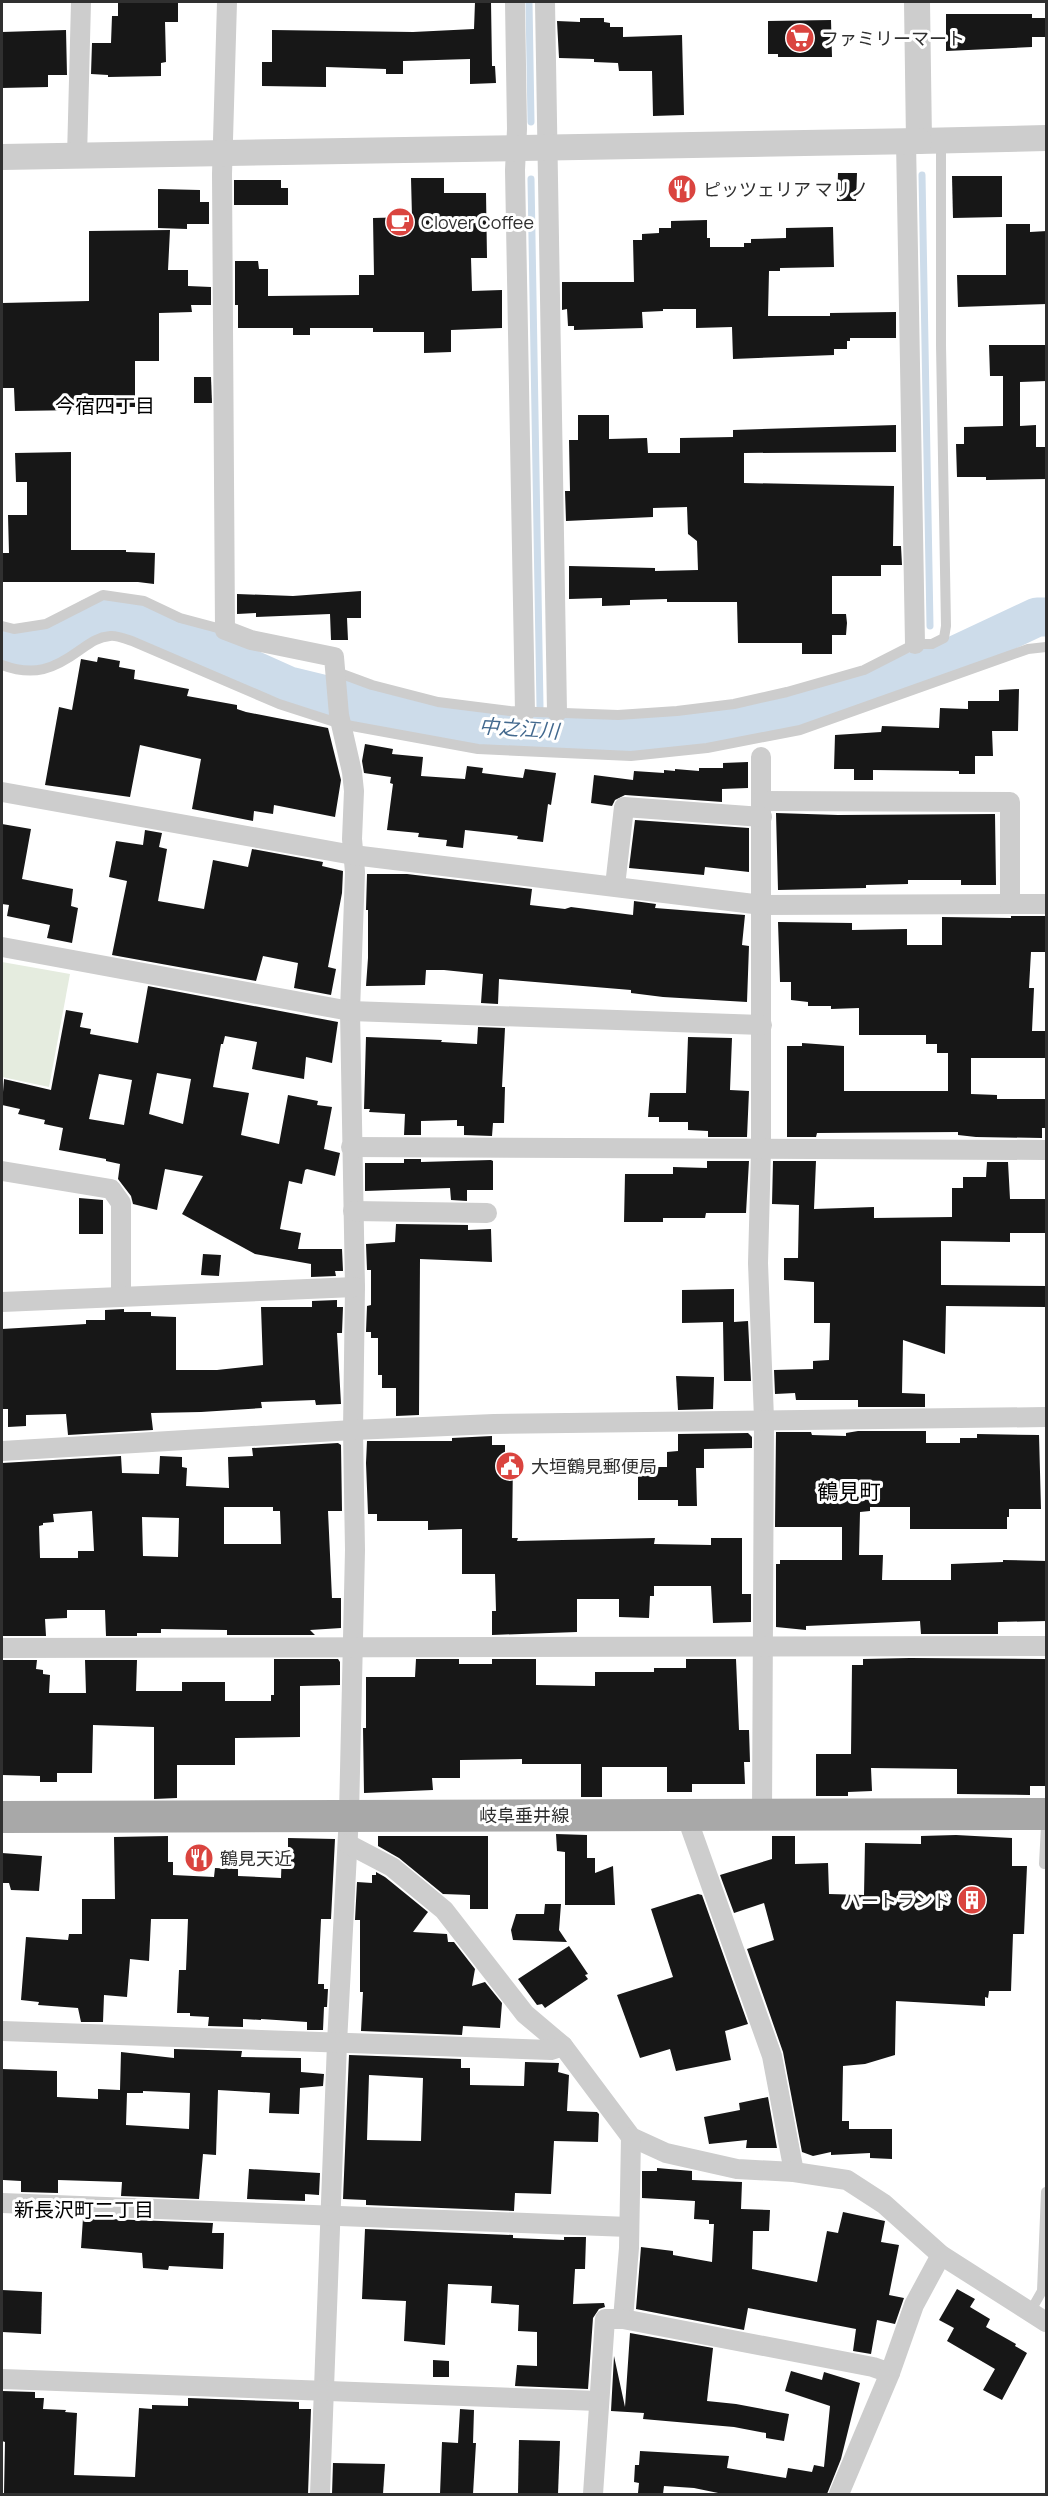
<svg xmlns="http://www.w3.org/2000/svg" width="1048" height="2496" font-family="Manrope,'Noto Sans JP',sans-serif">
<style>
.green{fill:#e5ecdf}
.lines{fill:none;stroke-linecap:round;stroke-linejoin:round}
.stream{stroke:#cddcea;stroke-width:7}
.river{stroke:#cddcea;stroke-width:39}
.building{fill:#171717;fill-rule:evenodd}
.service{stroke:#cdcdcd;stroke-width:10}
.minor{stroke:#cdcdcd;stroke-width:20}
.tertiary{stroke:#cdcdcd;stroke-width:26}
.primary{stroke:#a8a8a8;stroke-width:32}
.labels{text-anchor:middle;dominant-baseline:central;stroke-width:6;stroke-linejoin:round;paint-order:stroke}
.poi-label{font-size:18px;fill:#303030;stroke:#fff;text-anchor:start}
.street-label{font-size:18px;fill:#303030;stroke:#fff}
.neighbourhood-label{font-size:20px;fill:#000;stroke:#fff}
.water-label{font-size:20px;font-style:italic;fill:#43698e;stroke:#fff}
.quarter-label{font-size:21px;fill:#000;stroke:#fff}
</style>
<rect width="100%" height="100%" fill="#fff"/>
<polygon class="green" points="2,962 70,974 49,1087 2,1077"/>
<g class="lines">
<g class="stream">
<polyline points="529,2 531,122"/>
<polyline points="922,175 930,626"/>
<polyline points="531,179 540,707"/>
<polyline points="931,661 931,665"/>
</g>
<path class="river" d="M2,646C23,652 46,652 65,639C73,633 81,623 90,618C102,612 114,613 127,614L289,686L441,723L612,734L672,732L816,706L941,662L1037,617H1046"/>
</g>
<g class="building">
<polygon points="118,2 178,2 178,22 165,22 166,62 161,63 161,76 108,77 108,75 91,74 92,43 111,43 112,16 118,16"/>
<polygon points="475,2 491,2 492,66 495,66 496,83 470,84 470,59 403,61 403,74 386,74 386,69 326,67 326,87 262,86 262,62 272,62 272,30 413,32 474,29"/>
<polygon points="946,14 1032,14 1032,18 1047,18 1047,37 1032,37 1032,47 946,51"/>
<polygon points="580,18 604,18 604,22 610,23 610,27 623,27 623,37 682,35 684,115 653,116 652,71 619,71 618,63 594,62 594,59 559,58 557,21 580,22"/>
<polygon points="831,20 832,57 778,57 778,54 768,54 768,21"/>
<polygon points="66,30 67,75 48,75 48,87 2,88 2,32"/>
<polygon points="838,173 857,173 856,201 837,201"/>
<polygon points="952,176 1002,176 1002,217 953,218"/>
<polygon points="411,178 444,178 444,193 486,193 487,258 471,258 472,291 502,290 502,328 451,330 451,352 424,353 424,332 373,332 373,328 310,328 310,335 293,335 293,328 238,328 238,305 235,305 235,261 258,261 259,269 268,269 268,296 359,295 359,275 374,275 373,218 412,217"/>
<polygon points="234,180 281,180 281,188 288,188 288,205 234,205"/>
<polygon points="158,189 200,190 200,202 209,202 209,224 187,224 187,229 158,228"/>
<polygon points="707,220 707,238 710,238 710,247 744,247 744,243 751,243 751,239 786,238 786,228 833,227 834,267 780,268 780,271 769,271 768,316 830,316 830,313 896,312 896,338 850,338 850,341 847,341 847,349 834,349 834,355 733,359 732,327 696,328 696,309 663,309 663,311 642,312 643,328 574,330 574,326 568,326 567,309 562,310 562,282 634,282 633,240 642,240 642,234 659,233 659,228 671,228 671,221"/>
<polygon points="1006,224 1030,224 1030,232 1047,231 1047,304 958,307 957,275 1006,275"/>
<polygon points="170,230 168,270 188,270 188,286 211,287 211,305 191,305 192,312 159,313 159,361 135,361 135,407 81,407 81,410 15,411 14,388 2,388 2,303 89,301 89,231"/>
<polygon points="989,345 1047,345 1047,381 1020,382 1020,426 1036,425 1036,447 1047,447 1047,479 986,480 986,477 957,477 956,444 964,444 964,427 1003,426 1003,376 990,376"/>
<polygon points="194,377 211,377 212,403 194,403"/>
<polygon points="578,415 609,415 609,439 647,438 648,453 680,453 680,438 733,437 733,430 896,425 896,452 744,453 744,483 894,486 893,546 901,546 902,565 881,565 881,576 832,576 832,614 846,614 847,623 846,635 832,635 832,654 802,654 802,643 738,643 737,602 667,602 667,599 630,600 630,605 602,606 602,598 569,599 569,566 655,568 655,571 698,570 697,541 688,534 687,507 653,508 653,517 566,521 565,491 570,491 569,440 578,440"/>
<polygon points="71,452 71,550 126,550 126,552 155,553 154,584 138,582 2,582 2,553 9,553 8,515 27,515 27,482 16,482 15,453"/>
<polygon points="361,591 361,618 347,618 348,640 331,640 330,614 256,617 256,613 237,614 237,594 293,596"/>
<polygon points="98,657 120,661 119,667 135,670 134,679 189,689 187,696 237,705 237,709 246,712 328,728 341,780 335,817 274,805 273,814 254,811 253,821 192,809 201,759 140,745 130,797 45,785 59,707 72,710 81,659 97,662"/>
<polygon points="1019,689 1018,731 992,731 993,756 975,756 975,774 959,774 959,771 873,770 873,780 854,780 854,769 834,769 835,735 881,732 882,726 939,728 940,708 968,709 968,701 999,701 999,690"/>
<polygon points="365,744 393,749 392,754 423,757 421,776 465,779 467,766 483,768 482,773 523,778 525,769 556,773 551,805 548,804 543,842 517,839 518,836 465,830 463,848 446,846 447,840 418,837 419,833 387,830 393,784 390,783 391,777 364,773 362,761"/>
<polygon points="748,762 748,788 722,789 722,802 625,795 615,800 612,806 591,803 594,775 633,780 634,771 664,773 664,770 675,771 675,769 699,771 699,768 723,768 723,763"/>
<polygon points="776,813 838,815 995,814 996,885 961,885 961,880 908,880 908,884 866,885 866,888 778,890"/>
<polygon points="635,820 749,828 749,872 705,867 704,875 629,868"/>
<polygon points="2,824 31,829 22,879 73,889 71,906 78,908 72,943 47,938 50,925 7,916 9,905 2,904"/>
<polygon points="145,830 162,833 159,847 167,849 158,901 204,909 213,860 248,867 252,849 323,862 322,866 343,871 342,893 328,967 336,969 331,995 294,988 298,963 263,956 256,981 112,955 127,881 109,877 116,841 143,845"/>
<polygon points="367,874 407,874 532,889 530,905 565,909 571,907 633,915 634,901 656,904 655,908 745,915 742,945 749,946 747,1002 663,997 631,993 631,990 499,979 498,1004 481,1003 483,974 444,970 426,970 425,985 366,986 368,958 368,910 366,910"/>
<polygon points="1011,916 1047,916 1047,952 1031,952 1029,988 1034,988 1032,1031 1047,1031 1047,1058 971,1058 971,1094 997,1095 997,1099 1047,1099 1047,1128 1042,1128 1042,1138 976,1137 958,1135 958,1132 817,1133 816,1137 787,1137 787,1046 802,1046 802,1043 844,1046 844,1091 948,1091 948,1053 937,1053 937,1044 926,1044 926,1035 859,1035 859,1008 831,1009 831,1006 808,1006 808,1002 791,1000 791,982 780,982 778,922 852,923 852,930 907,929 907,945 942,945 942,917 1011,918"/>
<path d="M148,986L338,1022L332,1063L306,1057L304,1079L252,1069L257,1042L225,1036L223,1044H221L213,1087L249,1093L241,1135L279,1144L288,1095L318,1101L317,1105L332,1107L324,1149L340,1153L335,1176L307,1169L305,1170L302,1184L289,1181L280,1229L301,1233L298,1249H342L343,1271H335L336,1276L311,1277V1264L255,1254L182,1214L203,1176L165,1169L157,1210L133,1204L131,1196L118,1179L120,1164L106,1161V1159L59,1150L63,1128L44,1124L45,1120L18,1114L20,1109L2,1105L4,1079L51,1090L66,1010L83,1013L80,1027L91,1029L90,1034L138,1043ZM157,1073L191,1079L183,1124L149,1114ZM99,1074L132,1080L124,1125L89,1119Z"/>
<polygon points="478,1027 505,1028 502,1087 505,1087 504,1123 493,1123 492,1136 464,1135 464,1126 457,1126 457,1120 421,1121 421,1135 404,1135 405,1114 369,1112 370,1109 364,1109 366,1037 442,1040 441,1042 477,1044"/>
<polygon points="688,1037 732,1038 730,1090 749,1091 747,1137 708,1137 708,1131 688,1130 688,1122 659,1122 659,1117 648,1117 650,1093 686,1093"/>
<polygon points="404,1159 421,1159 421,1162 491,1160 493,1161 493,1190 467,1190 467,1201 451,1200 450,1188 365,1191 365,1163 404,1163"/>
<polygon points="707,1161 749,1161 746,1213 706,1213 705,1218 663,1218 663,1222 624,1222 625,1174 673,1174 673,1167 707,1168"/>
<polygon points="773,1161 816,1161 814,1209 874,1207 874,1218 952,1217 952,1188 963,1188 963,1177 986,1177 987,1162 1008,1162 1010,1199 1045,1199 1047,1233 1010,1233 1010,1242 941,1241 941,1285 1047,1286 1047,1307 946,1306 945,1354 903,1340 902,1393 925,1394 925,1407 858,1407 858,1400 796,1400 795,1393 775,1394 774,1370 813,1369 813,1361 829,1360 830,1323 814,1323 814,1282 784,1280 784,1258 798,1258 799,1205 772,1204"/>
<polygon points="79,1198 103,1200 103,1234 79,1234"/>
<polygon points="396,1224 468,1225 468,1230 491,1229 492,1262 420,1259 419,1415 396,1416 396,1388 382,1388 382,1375 378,1375 378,1338 371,1338 371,1332 366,1332 367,1306 371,1305 371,1270 367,1270 366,1244 395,1242"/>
<polygon points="203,1254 221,1255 219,1276 201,1275"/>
<polygon points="734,1289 734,1322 748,1321 751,1381 724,1381 723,1322 682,1323 682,1290"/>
<polygon points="337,1300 337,1307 343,1307 342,1333 337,1333 341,1404 316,1405 315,1400 261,1402 262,1408 201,1412 151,1413 153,1430 68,1435 66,1414 26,1415 26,1426 8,1427 8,1409 2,1409 2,1329 86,1324 86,1320 105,1320 105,1310 124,1309 124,1312 151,1312 151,1316 176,1317 176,1370 217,1370 263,1365 261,1307 312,1307 312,1301"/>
<polygon points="676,1376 714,1377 713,1409 678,1410"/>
<polygon points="858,1431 926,1431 926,1443 960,1443 960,1438 977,1438 977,1434 1039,1435 1041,1509 1009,1509 1009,1517 1007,1517 1007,1529 910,1529 910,1507 870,1507 870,1511 860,1512 859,1555 883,1555 882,1580 951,1580 951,1564 1003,1562 1003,1560 1047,1561 1047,1621 998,1622 998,1634 921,1634 920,1621 806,1626 806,1630 776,1627 776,1564 780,1564 780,1560 842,1560 842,1527 775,1527 776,1432 811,1432 812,1435 846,1436 846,1433"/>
<polygon points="748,1433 752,1437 752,1448 704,1449 704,1468 696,1468 697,1506 678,1506 678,1500 638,1500 638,1467 667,1467 667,1452 678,1451 678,1434"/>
<polygon points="492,1436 492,1445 505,1445 505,1459 513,1459 512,1538 518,1538 517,1541 655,1538 654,1544 711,1545 711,1538 742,1538 742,1594 751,1594 751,1622 713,1623 711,1586 654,1586 654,1596 650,1596 649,1618 619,1617 619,1599 577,1599 577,1632 492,1635 492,1611 496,1611 495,1574 462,1574 462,1529 428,1530 428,1521 377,1521 377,1514 368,1514 366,1463 367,1441 452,1441 452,1438"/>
<path d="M338,1443L341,1445L342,1511H328L332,1598H341V1628L310,1630L315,1635H227V1630L161,1629V1633H137V1636H106L105,1610H67V1618L45,1619L46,1636H2V1463L121,1456L122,1473L159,1474L160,1456L182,1457V1467L187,1468L186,1486L229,1488L228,1457L253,1456L252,1448ZM224,1507H273V1511H280L281,1544H224ZM92,1511L94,1551H78V1558H40L39,1526L43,1525V1523L54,1522L53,1514ZM142,1517L179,1518L178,1557L143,1556Z"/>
<polygon points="910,1658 1045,1659 1047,1786 1030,1786 1030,1795 957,1794 957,1769 871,1768 872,1791 848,1792 848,1796 816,1796 816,1754 851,1754 852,1665 863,1665 863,1659"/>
<polygon points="274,1659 338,1659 340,1662 340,1685 300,1686 300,1737 235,1738 235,1765 177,1765 177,1798 154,1799 154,1727 93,1725 92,1773 57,1773 57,1782 40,1782 40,1776 2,1775 2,1660 37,1660 36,1669 43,1670 43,1674 50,1675 49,1693 86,1693 85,1660 137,1660 136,1691 182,1691 182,1682 225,1682 225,1701 271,1701 271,1695 274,1695"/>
<polygon points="416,1659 459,1659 459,1664 492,1664 492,1659 536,1659 536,1685 595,1686 595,1672 654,1672 654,1668 686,1668 686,1659 736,1659 739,1730 749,1730 750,1762 744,1762 745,1784 692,1784 692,1792 667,1792 667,1767 602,1767 602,1797 581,1797 581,1764 522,1764 522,1759 460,1760 460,1778 432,1778 433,1790 364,1793 363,1728 366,1728 366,1677 415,1677"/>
<polygon points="556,1834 587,1835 587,1858 595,1858 595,1873 613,1866 615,1905 565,1905 565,1852 557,1851"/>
<polygon points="956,1835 1012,1838 1012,1866 1027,1866 1024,1934 1013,1934 1011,1991 989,1991 988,1998 985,1997 985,2006 896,2001 895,2055 865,2064 843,2066 842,2121 849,2121 849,2129 892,2129 892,2159 870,2158 870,2153 831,2155 831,2152 813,2156 802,2152 783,2052 747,1949 774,1940 764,1903 734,1913 720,1875 772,1859 772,1836 795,1836 795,1864 828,1863 829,1894 864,1895 865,1843 921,1844 921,1836"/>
<polygon points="168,1836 168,1862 173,1862 173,1875 214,1877 215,1868 238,1869 238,1876 281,1878 282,1849 288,1849 288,1838 335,1839 331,1919 321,1919 318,1984 324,1984 324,1989 328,1989 327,2007 324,2007 323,2030 307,2030 307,2022 261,2019 261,2020 243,2019 243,2027 208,2026 209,2017 190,2016 190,2013 177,2013 179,1970 186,1970 188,1919 151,1919 149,1961 130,1959 127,1997 104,1995 103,2022 81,2022 78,2008 38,2005 39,2002 21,2000 26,1937 68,1940 69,1934 82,1934 82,1899 115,1899 114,1837"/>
<polygon points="378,1836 488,1836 488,1909 470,1909 470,1895 443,1894 399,1858 378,1846"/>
<polygon points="2,1853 42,1856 39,1891 11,1890 9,1883 2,1883"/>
<polygon points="376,1872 385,1877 428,1912 413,1932 447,1934 448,1942 454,1942 475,1969 472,1986 485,1982 502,2003 500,2028 463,2026 462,2035 361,2031 363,1992 360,1992 360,1920 355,1920 357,1882 372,1883 372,1875 376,1875"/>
<polygon points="698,1894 702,1895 748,2024 725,2031 731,2060 676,2071 670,2049 640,2058 617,1995 673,1977 651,1909"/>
<polygon points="545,1904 561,1904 559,1930 567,1942 513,1940 511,1930 516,1914 544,1914"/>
<polygon points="569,1946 588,1974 585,1975 588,1979 545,2008 542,2004 537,2005 518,1979"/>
<path d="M174,2049L242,2051L241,2057L301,2058V2072L324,2074L323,2086L300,2088L299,2114L269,2113L270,2093L218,2090L216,2155L203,2154L199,2199L121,2196L122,2182L58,2180V2193L21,2192V2181L3,2180L2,2069L57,2071V2097L98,2099V2089L120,2090L121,2052L174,2058ZM143,2091L190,2093L189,2129L126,2125L127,2093H143Z"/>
<path d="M349,2055L461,2059V2068H470V2085L524,2086L525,2062L559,2063L558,2072L569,2075L567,2111L597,2112L599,2114L598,2142L554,2141L551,2194L515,2193L514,2211L366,2205V2200L343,2199ZM369,2075L423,2078L421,2141L367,2140Z"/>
<polygon points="768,2097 777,2148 746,2148 747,2140 709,2144 704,2117 740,2110 739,2103"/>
<polygon points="657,2168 692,2171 692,2180 742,2182 741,2209 770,2210 769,2231 753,2231 752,2269 817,2282 827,2231 838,2233 843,2212 885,2221 881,2242 899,2245 889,2295 904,2298 895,2324 877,2320 871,2354 853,2351 856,2329 748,2308 744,2330 636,2309 641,2247 673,2251 673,2255 712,2262 714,2224 709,2224 709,2220 694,2219 695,2201 642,2198 642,2171 657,2171"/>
<polygon points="249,2169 320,2173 319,2195 305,2194 305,2201 247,2199"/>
<polygon points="83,2218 213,2223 212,2233 224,2233 223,2269 169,2266 168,2270 143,2268 142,2253 81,2248"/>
<polygon points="365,2229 513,2235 513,2238 564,2240 564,2237 586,2237 585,2269 575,2269 573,2304 604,2303 605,2307 599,2309 593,2318 588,2389 515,2386 517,2365 537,2366 537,2332 518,2331 519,2305 491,2303 492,2286 448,2284 445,2345 404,2341 406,2301 362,2299"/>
<polygon points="957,2289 975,2299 970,2307 990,2319 986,2327 1016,2344 1015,2346 1027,2353 1002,2400 983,2390 995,2369 947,2341 954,2328 939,2320"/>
<polygon points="2,2290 42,2292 41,2334 2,2332"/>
<polygon points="630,2333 713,2348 707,2401 736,2404 789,2414 784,2441 766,2438 766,2433 734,2427 643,2419 644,2413 611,2411 614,2356 625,2407"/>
<polygon points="433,2360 449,2361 449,2377 433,2377"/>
<polygon points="791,2371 822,2380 824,2372 860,2383 841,2459 827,2494 723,2494 694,2488 664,2486 663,2494 638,2493 639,2483 634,2482 635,2465 639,2465 640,2451 729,2456 727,2468 786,2478 788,2468 812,2472 814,2465 824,2467 830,2406 785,2391"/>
<polygon points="2,2391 35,2392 35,2398 44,2398 43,2409 66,2410 65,2412 77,2413 74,2475 135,2477 139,2408 152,2409 152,2405 188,2406 188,2398 299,2402 299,2409 311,2409 308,2494 4,2494 5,2442 2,2441"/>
<polygon points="460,2409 474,2410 473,2443 476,2443 473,2494 440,2494 442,2442 458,2443"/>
<polygon points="519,2440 560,2441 558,2494 518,2494"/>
<polygon points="333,2463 385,2464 383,2494 332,2494"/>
</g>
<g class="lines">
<g class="service">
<polyline points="2,626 14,629 46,624 103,595 144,601 180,618 225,630"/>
<path d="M2,665C34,677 54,669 80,650C90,643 98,637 110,636C117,635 125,639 132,641L279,704L341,724L478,749L631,756L707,748L800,730L1028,649L1046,647"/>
<polyline points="334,671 372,685 438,702 510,711 618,715 677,711 734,704 787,692 864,670 915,644 932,644 944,638 946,626 941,345 941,141"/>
<polyline points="1046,1826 1044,1864 1046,1864"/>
<polyline points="1030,2312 1042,2291 1046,2192"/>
</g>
<g class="minor">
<polyline points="227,2 222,174 225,630 251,640 334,657 339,715 352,772 354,791 352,839 355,872 350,1011 355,1287 353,1430 355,1550 349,1815 337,2043 320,2494"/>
<polyline points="515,2 517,129 515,170 525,712"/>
<polyline points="545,2 557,712"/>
<polyline points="906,141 915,644"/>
<polyline points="77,157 81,2"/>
<polyline points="761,757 761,1150 758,1263 764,1419 762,1815"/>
<polyline points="2,792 353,855 762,905 1046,904"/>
<polyline points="761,801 1010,802 1010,904"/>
<polyline points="615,886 624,807 762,817"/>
<polyline points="2,947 350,1011 762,1025"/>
<polyline points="351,1147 1046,1150"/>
<polyline points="2,1171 111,1189 121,1203 121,1297"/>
<polyline points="353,1211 487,1213"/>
<polyline points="2,1302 355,1287"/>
<polyline points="2,1451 353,1430 494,1424 1046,1417"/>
<polyline points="2,1648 1046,1646"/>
<polyline points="691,1815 691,1829 772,2056 794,2172"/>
<polyline points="348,1844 392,1867 444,1910 525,2014 563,2046 631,2137 666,2153 737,2169 794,2172 847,2180 884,2204 941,2255 1046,2322"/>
<polyline points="2,2031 551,2050 563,2046"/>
<polyline points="2,2203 629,2227"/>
<polyline points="623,2319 629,2248 631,2137"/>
<polyline points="2,2379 599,2401"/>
<polyline points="593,2494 605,2319 623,2319 873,2367 890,2373"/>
<polyline points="839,2494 890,2373 914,2305 941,2255"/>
</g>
<g class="tertiary">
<polyline points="917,2 919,141 1046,138"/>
<polyline points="2,157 919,141"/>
</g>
<polyline class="primary" points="2,1817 1046,1814"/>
</g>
<defs>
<g id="supermarket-disc" transform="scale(1.5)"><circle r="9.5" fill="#da443f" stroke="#fff"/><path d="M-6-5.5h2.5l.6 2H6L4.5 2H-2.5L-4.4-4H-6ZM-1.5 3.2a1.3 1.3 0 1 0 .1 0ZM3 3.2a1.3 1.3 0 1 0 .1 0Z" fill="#fff"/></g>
<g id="restaurant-disc" transform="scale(1.5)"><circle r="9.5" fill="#da443f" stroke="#fff"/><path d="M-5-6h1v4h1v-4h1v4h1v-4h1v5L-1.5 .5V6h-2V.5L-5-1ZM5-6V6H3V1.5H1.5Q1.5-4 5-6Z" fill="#fff"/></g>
<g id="cafe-disc" transform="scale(1.5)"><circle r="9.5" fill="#da443f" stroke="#fff"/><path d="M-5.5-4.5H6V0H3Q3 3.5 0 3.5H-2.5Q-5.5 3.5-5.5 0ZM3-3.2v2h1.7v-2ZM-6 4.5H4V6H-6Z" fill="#fff"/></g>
<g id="civic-disc" transform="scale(1.5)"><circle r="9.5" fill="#da443f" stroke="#fff"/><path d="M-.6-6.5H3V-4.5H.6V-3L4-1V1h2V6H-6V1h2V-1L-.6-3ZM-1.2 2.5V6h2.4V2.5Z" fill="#fff"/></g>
<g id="building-disc" transform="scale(1.5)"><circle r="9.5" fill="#da443f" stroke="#fff"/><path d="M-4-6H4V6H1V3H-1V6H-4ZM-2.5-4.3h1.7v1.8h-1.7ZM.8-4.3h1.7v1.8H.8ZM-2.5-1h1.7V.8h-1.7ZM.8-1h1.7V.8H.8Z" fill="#fff"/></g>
</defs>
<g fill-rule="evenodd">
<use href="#supermarket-disc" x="800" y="38"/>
<use href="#restaurant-disc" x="682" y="189"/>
<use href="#cafe-disc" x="400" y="222"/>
<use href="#civic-disc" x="510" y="1466"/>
<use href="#restaurant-disc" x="199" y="1858"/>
<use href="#building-disc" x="972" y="1900"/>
</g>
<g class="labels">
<g class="poi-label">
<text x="821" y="38">ファミリーマート</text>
<text x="703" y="189">ピッツェリア マリノ</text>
<text x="421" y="222">Clover Coffee</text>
<text x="531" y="1466">大垣鶴見郵便局</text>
<text x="220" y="1858">鶴見天近</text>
<text x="951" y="1900" text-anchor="end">ハートランド</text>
</g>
<g class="street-label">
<text x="524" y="1815">岐阜垂井線</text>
</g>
<g class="neighbourhood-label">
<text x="105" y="405">今宿四丁目</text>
<text x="84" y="2209">新長沢町二丁目</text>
</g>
<g class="water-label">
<text transform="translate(519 728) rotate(4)">中之江川</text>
</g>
<g class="quarter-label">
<text x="849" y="1491">鶴見町</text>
</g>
</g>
<rect width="1048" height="2496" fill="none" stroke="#303030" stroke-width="6"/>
</svg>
